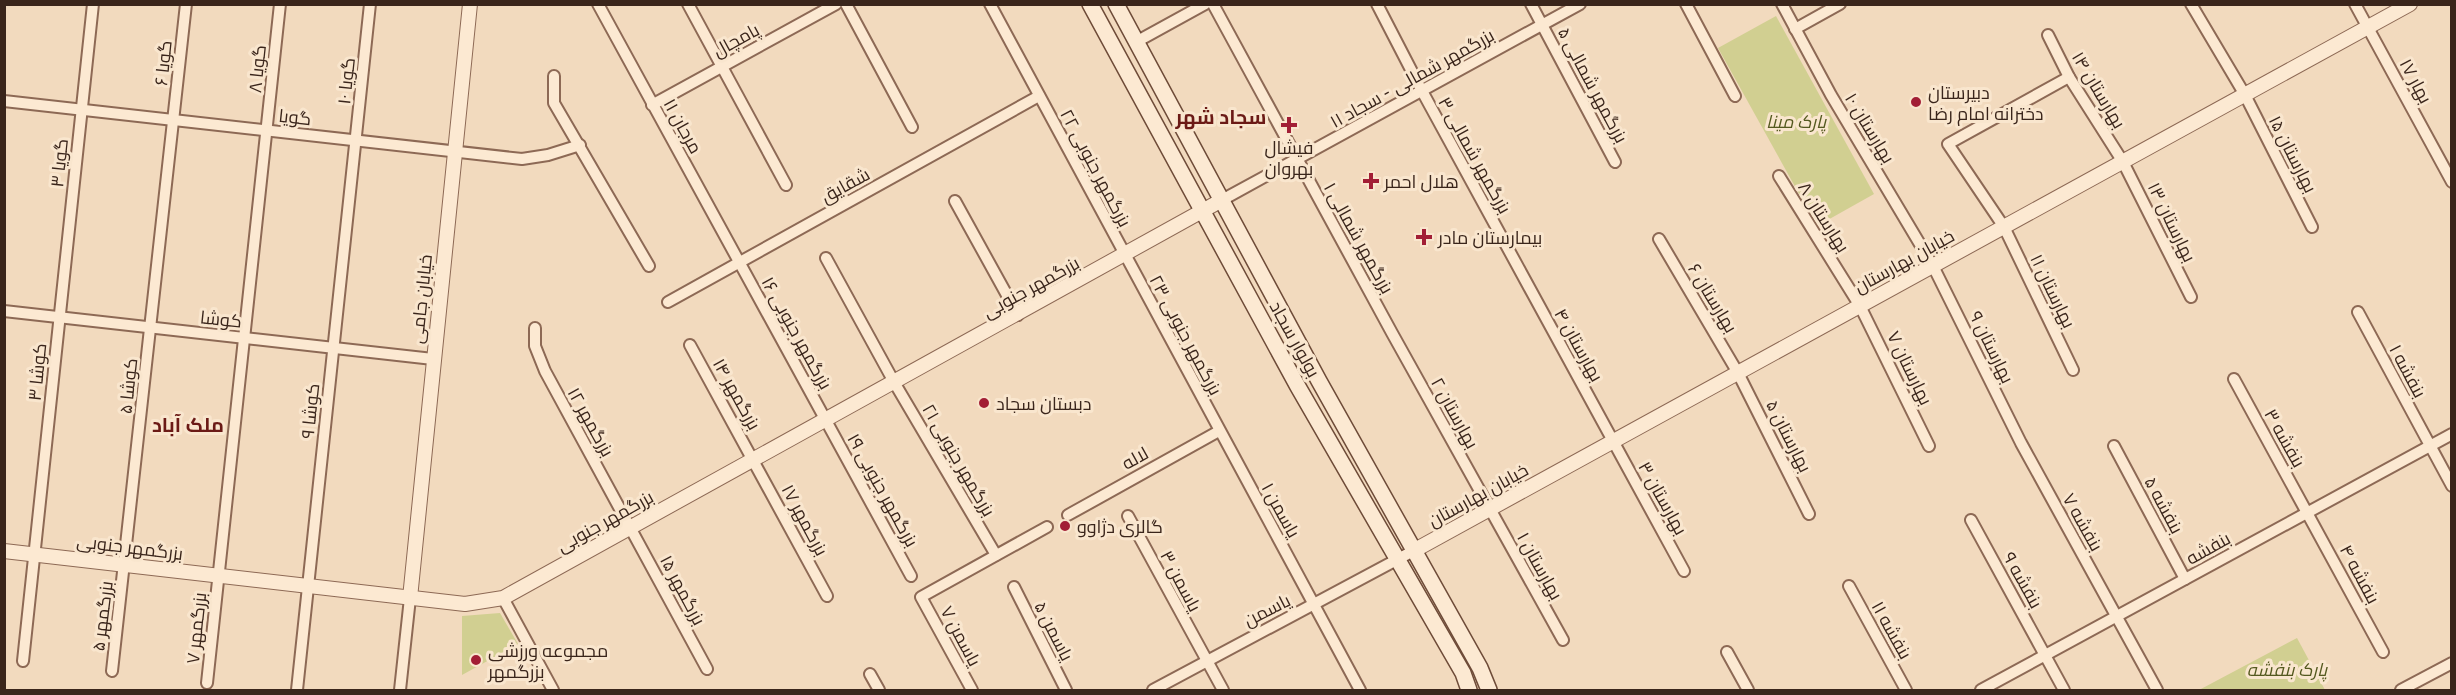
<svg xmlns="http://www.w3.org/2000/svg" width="2456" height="695" font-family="'IBM Plex Serif',Cairo,serif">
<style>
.green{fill:#d1cf91}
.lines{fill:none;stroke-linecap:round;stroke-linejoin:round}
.minor-casing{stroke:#8d6955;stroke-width:14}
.tertiary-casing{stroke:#8d6955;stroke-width:16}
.secondary-casing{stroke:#6e4b38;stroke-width:18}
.minor{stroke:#fce9d2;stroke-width:10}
.tertiary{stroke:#fce9d2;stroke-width:14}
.secondary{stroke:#fce9d2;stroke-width:15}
.poi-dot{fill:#a21e35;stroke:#f9e6ce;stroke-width:2}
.labels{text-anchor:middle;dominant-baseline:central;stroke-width:6;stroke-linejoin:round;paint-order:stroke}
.street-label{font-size:18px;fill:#3a251b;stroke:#f9e6ce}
.poi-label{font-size:18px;fill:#3a251b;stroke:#f9e6ce;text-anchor:start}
.park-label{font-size:18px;font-style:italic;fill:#54591f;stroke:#f9e6ce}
.neighbourhood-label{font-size:20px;font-weight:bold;fill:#6b1a16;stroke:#f9e6ce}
</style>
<rect width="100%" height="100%" fill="#f2dabe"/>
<g class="green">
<polygon points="1776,16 1874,194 1817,226 1718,48"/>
<polygon points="500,613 518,644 462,675 462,616"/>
<polygon points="2297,638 2325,690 2199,690"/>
</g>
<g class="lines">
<g class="minor-casing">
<g id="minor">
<polyline points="598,4 911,576"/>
<polyline points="688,4 786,185"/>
<polyline points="846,4 912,127"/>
<polyline points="990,4 1360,690"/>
<polyline points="1213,4 1392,333 1563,640"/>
<polyline points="1377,4 1422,91 1684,571"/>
<polyline points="1531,4 1615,162"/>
<polyline points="1686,4 1735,96"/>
<polyline points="1782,4 1831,95 1933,266 2021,443 2157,690"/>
<polyline points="2191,4 2245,95 2312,227"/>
<polyline points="2355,4 2452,182"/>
<polyline points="1795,29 1840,4"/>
<polyline points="2048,35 2069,77 2123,162 2191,297"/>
<polyline points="1136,42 1205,4"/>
<polyline points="554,76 554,103 649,266"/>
<polyline points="2069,77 1948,144 2004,227 2073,370"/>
<polyline points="4,101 522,159 548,155 580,145"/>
<polyline points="652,105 836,4"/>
<polyline points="1779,176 1860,306 1929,446"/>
<polyline points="1222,200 1580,4"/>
<polyline points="955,201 1018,315"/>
<polyline points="1659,239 1738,373 1809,514"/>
<polyline points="826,258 894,382 996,555"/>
<polyline points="668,302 1039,96"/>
<polyline points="4,311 433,359"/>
<polyline points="2358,312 2452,486"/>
<polyline points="535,328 535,346 545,371 707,669"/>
<polyline points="690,345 827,596"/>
<polyline points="2234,379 2383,652"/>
<polyline points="2114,446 2185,579"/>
<polyline points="1068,515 1219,431"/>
<polyline points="1128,516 1223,690"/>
<polyline points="1971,520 2064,690"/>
<polyline points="1849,586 1906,690"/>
<polyline points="1014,587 1066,690"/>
<polyline points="503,598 553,690"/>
<polyline points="1727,652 1748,690"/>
<polyline points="23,661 93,4"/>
<polyline points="112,671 186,4"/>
<polyline points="870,674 879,690"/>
<polyline points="207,683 280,4"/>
<polyline points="297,690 370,4"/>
<polyline points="400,690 410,598"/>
<polyline points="972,690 921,597 1047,527"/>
<polyline points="1153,690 1415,550"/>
<polyline points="1981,690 2452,434"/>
<polyline points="2401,690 2452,663"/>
</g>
</g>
<g class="tertiary-casing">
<g id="tertiary">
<polyline points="1415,550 2410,4"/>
<polyline points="4,551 465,604 503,598 1222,200"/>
<polyline points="410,598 470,4"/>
</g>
</g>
<g class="secondary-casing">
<g id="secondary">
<polyline points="1090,4 1297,385 1463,673 1469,690"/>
<polyline points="1116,4 1319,381 1480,668 1489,690"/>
</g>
</g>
<use href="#minor" class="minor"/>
<use href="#tertiary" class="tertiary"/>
<use href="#secondary" class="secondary"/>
</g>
<g class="poi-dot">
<circle cx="1916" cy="102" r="6"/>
<path d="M1286 116h6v6h6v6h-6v6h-6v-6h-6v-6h6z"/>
<path d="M1368 172h6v6h6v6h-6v6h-6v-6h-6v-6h6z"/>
<path d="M1421 228h6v6h6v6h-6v6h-6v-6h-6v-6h6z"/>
<circle cx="984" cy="403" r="6"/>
<circle cx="1065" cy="526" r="6"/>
<circle cx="476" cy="660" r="6"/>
</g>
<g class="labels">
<g class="street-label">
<text transform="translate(736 40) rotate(-29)">پامچال</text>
<text transform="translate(163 63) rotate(-84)">گویا ۶</text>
<text transform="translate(257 69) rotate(-84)">گویا ۸</text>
<text transform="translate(1412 78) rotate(-29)">بزرگمهر شمالی - سجاد ۱۱</text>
<text transform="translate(346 81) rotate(-84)">گویا ۱۰</text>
<text transform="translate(2416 81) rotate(62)">بهار ۱۷</text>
<text transform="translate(1593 85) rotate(62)">بزرگمهر شمالی ۵</text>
<text transform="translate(2099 90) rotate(59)">بهارستان ۱۴</text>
<text transform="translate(295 117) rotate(6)">گویا</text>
<text transform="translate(683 126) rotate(61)">مرجان ۱۱</text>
<text transform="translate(1870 128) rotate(59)">بهارستان ۱۰</text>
<text transform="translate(2293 154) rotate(63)">بهارستان ۱۵</text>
<text transform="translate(1475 155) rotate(61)">بزرگمهر شمالی ۳</text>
<text transform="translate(59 163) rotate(-84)">گویا ۳</text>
<text transform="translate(1096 168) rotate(62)">بزرگمهر جنوبی ۲۲</text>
<text transform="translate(845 185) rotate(-29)">شقایق</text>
<text transform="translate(1824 217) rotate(58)">بهارستان ۸</text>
<text transform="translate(2172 222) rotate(64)">بهارستان ۱۳</text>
<text transform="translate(1359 238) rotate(61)">بزرگمهر شمالی ۱</text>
<text transform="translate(1904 261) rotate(-29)">خیابان بهارستان</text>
<text transform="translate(1031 287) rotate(-29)">بزرگمهر جنوبی</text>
<text transform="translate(2053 291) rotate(64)">بهارستان ۱۱</text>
<text transform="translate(1713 298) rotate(59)">بهارستان ۶</text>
<text transform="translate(421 299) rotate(-84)">خیابان جامی</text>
<text transform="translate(221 319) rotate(6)">کوشا</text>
<text transform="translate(797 333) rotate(61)">بزرگمهر جنوبی ۱۶</text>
<text transform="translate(1186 335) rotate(62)">بزرگمهر جنوبی ۲۳</text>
<text transform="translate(1295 339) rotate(61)">بولوار سجاد</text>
<text transform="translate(1579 345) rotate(61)">بهارستان ۴</text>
<text transform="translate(1992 347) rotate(64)">بهارستان ۹</text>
<text transform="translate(1910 368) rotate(64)">بهارستان ۷</text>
<text transform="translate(2408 371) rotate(62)">بنفشه ۱</text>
<text transform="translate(37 372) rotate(-84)">کوشا ۳</text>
<text transform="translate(128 386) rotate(-84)">کوشا ۵</text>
<text transform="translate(737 394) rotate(61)">بزرگمهر ۱۴</text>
<text transform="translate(310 411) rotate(-84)">کوشا ۹</text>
<text transform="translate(1455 413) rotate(61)">بهارستان ۲</text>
<text transform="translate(591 422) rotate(61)">بزرگمهر ۱۲</text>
<text transform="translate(1789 436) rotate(63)">بهارستان ۵</text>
<text transform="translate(2285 438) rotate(61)">بنفشه ۳</text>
<text transform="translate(1135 458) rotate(-29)">لاله</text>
<text transform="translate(959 460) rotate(60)">بزرگمهر جنوبی ۲۱</text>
<text transform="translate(883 490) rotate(61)">بزرگمهر جنوبی ۱۹</text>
<text transform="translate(1478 495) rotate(-29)">خیابان بهارستان</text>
<text transform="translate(1663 498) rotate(61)">بهارستان ۳</text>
<text transform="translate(2164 505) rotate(62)">بنفشه ۵</text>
<text transform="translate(1281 510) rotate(61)">یاسمن ۱</text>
<text transform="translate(805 520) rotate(62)">بزرگمهر ۱۷</text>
<text transform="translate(605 521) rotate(-29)">بزرگمهر جنوبی</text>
<text transform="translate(2083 522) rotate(61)">بنفشه ۷</text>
<text transform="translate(130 547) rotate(7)">بزرگمهر جنوبی</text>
<text transform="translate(2208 548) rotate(-29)">بنفشه</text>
<text transform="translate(1540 566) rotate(61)">بهارستان ۱</text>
<text transform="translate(2360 574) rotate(62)">بنفشه ۴</text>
<text transform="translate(2023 580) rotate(61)">بنفشه ۹</text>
<text transform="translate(1181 581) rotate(62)">یاسمن ۳</text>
<text transform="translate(683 590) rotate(62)">بزرگمهر ۱۵</text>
<text transform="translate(1267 610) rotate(-27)">یاسمن</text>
<text transform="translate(102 616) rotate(-83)">بزرگمهر ۵</text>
<text transform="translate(196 628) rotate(-84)">بزرگمهر ۷</text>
<text transform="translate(1892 630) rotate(61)">بنفشه ۱۱</text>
<text transform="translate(1054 631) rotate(63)">یاسمن ۵</text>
<text transform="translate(961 636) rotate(62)">یاسمن ۷</text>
</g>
<g class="poi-label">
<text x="1928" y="92">دبیرستان<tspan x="1928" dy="21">دخترانه امام رضا</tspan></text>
<text x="1289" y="147" text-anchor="middle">فیشال<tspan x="1289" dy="21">بهروان</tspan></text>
<text x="1384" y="181">هلال احمر</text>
<text x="1438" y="237">بیمارستان مادر</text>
<text x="996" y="403">دبستان سجاد</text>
<text x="1077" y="526">گالری دژاوو</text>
<text x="488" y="650">مجموعه ورزشی<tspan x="488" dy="21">بزرگمهر</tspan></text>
</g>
<g class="park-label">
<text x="1796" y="121">پارک مینا</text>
<text x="2287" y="669">پارک بنفشه</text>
</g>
<g class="neighbourhood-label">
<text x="1221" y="116">سجاد شهر</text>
<text x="188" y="424">ملک آباد</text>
</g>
</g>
<rect width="2456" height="695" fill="none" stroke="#3a251b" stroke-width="12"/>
</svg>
